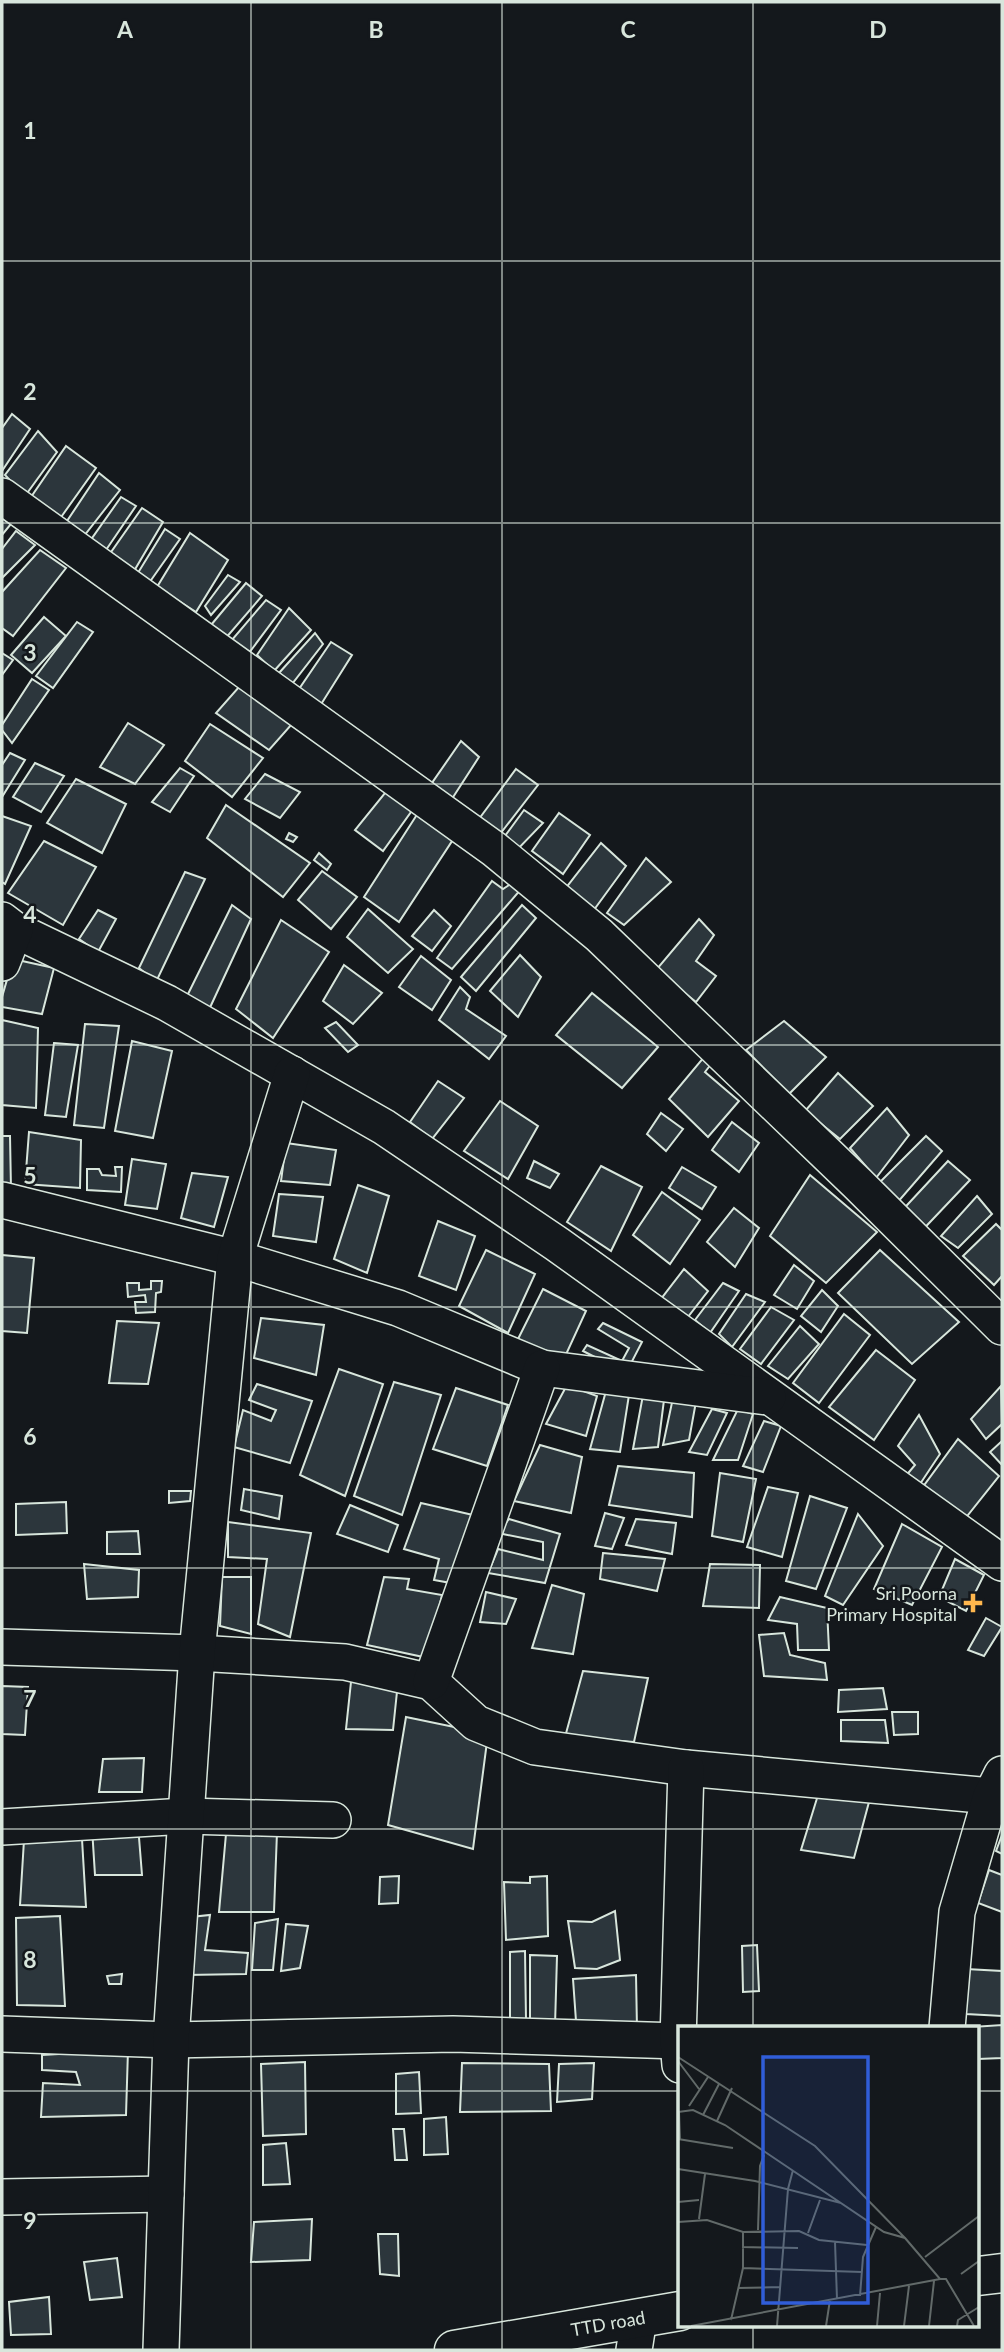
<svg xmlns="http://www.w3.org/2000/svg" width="1004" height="2352" font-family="Lato,sans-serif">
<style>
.building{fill:#2c363c;stroke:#d8e6dc;stroke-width:2}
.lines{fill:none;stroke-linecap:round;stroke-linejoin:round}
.street-casing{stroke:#d8e6dc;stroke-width:38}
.secondary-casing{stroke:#d8e6dc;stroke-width:41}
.street{stroke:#14181c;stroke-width:35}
.secondary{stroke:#14181c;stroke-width:38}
.grid{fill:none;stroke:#d8e6dc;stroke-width:2;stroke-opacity:0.55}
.poi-dot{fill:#ffb74d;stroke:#14181c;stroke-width:2.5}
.labels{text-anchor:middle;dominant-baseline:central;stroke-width:5;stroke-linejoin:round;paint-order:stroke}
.poi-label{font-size:18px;fill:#d8e6dc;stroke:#14181c;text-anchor:end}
.street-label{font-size:18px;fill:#d8e6dc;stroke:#14181c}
.inset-road{fill:none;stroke:#626a69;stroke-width:2}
.view{fill:#305dd8;fill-opacity:0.15;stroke:#305dd8;stroke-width:3.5}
.inset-edge{fill:none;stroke:#d8e6dc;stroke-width:3.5}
.grid-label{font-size:23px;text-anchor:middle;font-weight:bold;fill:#d8e6dc;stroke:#14181c;stroke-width:5;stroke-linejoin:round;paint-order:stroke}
</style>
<rect width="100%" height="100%" fill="#14181c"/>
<g class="building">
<polygon points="12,414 30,429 2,471 2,428"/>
<polygon points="38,431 57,452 25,496 5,475"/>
<polygon points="66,446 96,468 59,520 29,500"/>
<polygon points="99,473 120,490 84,536 65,524"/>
<polygon points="121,497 136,506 106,550 90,541"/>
<polygon points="142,508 163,522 134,571 109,555"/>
<polygon points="2,518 11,524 2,535"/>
<polygon points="165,529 180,539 149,583 136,576"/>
<polygon points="16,531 35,545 2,578 2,549"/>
<polygon points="190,533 228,560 196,612 157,587"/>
<polygon points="40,550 66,568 13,636 2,628 2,592"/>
<polygon points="228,575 240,582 211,615 205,606"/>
<polygon points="246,583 262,596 225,639 211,625"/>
<polygon points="266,600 281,610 249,653 231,641"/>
<polygon points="289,608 311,630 274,671 257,655"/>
<polygon points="44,617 66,636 32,673 11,655"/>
<polygon points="77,622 93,632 53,688 36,676"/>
<polygon points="315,633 323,644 292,684 279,673"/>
<polygon points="331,642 352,655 320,706 297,692"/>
<polygon points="2,653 13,660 2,675"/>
<polygon points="32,679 49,690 12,743 2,730 2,725"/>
<polygon points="246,679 300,715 269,750 216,713"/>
<polygon points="128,723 164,745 135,784 100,767"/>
<polygon points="210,724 263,758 232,797 185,761"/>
<polygon points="461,741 479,757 448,805 425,793"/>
<polygon points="10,753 25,760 2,797 2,765"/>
<polygon points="35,763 64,776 41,812 13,797"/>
<polygon points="180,768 194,776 170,812 152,802"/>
<polygon points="516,769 538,785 497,838 476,823"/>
<polygon points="265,774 300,792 280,818 245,799"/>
<polygon points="76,779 126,804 102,853 47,823"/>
<polygon points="389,788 416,805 383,851 355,830"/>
<polygon points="226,805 310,863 283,897 207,838"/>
<polygon points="524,810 543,823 516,851 502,840"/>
<polygon points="418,813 456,835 399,922 364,897"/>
<polygon points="559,813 590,835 563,874 532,851"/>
<polygon points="2,816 31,826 5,884 2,882"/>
<polygon points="289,833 297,837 293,842 286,839"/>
<polygon points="44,841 96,867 63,925 8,893"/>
<polygon points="601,843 626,866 588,918 562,893"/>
<polygon points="319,853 331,864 327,870 314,860"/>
<polygon points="646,858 671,882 624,925 607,913"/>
<polygon points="322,871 357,897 331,929 298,900"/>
<polygon points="185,872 205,879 156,982 139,968"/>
<polygon points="492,881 503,889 515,881 522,888 452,969 437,958"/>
<polygon points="232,905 251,919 207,1014 187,996"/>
<polygon points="522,905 536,918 476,991 461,977"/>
<polygon points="368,909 413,949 388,973 347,937"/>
<polygon points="98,910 116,919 98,952 79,939"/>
<polygon points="434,910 451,926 432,951 412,936"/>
<polygon points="699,919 714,935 696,961 716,976 696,1002 656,970"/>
<polygon points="281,920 329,952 273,1038 236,1009"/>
<polygon points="520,955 541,977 518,1017 490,991"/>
<polygon points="421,956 451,980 432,1010 399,987"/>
<polygon points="13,959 54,968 42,1014 2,1007 2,997"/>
<polygon points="344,965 382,993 353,1024 323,1001"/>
<polygon points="460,987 470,997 466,1009 506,1036 489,1059 439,1020"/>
<polygon points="592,993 658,1047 622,1088 556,1035"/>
<polygon points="2,1020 38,1028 36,1108 2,1105"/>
<polygon points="784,1021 826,1057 789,1094 746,1050"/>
<polygon points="336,1022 358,1045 348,1052 325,1028"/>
<polygon points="85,1024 119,1026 104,1128 74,1125"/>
<polygon points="132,1041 172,1051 153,1138 115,1131"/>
<polygon points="54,1043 78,1045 66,1117 45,1115"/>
<polygon points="704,1057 712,1063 705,1072 739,1101 708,1137 669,1099"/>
<polygon points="838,1073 873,1106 840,1139 805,1111"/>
<polygon points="438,1081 464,1098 432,1139 410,1122"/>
<polygon points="500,1101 538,1126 508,1179 464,1151"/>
<polygon points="887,1108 909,1135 876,1178 850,1148"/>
<polygon points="661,1113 683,1129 666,1151 647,1134"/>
<polygon points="732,1122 759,1143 739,1172 712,1150"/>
<polygon points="29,1132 81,1140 80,1188 25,1184"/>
<polygon points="2,1136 10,1136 11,1190 2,1190"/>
<polygon points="926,1136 942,1151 897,1203 880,1182"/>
<polygon points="286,1143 336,1150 330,1185 281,1181"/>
<polygon points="132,1159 166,1164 157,1209 125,1205"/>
<polygon points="534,1161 559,1174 550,1188 527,1178"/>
<polygon points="948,1161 970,1180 914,1239 895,1218"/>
<polygon points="601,1166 642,1187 611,1251 567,1222"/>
<polygon points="115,1167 122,1167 121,1192 87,1190 87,1169 99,1169 102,1175 116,1176"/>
<polygon points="682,1167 716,1187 702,1209 669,1188"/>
<polygon points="192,1173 228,1177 214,1227 181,1218"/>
<polygon points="810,1175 877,1232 826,1283 770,1236"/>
<polygon points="358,1185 389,1196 367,1273 334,1259"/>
<polygon points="662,1192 700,1220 670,1264 633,1235"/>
<polygon points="279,1194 323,1197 316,1242 273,1236"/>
<polygon points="977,1196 992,1214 958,1248 941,1236"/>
<polygon points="734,1208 759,1228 735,1267 707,1242"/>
<polygon points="438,1221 475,1236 456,1290 419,1276"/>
<polygon points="996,1224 1002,1230 1002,1276 994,1285 963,1256"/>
<polygon points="486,1250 535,1274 508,1333 459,1306"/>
<polygon points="880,1250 959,1322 912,1364 838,1293"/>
<polygon points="2,1255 34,1258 27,1333 2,1331"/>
<polygon points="794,1265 814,1281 797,1309 774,1295"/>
<polygon points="684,1269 708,1291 684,1322 661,1299"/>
<polygon points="151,1281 162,1281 161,1292 156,1293 155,1312 136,1313 135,1302 146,1302 145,1295 128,1297 127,1283 139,1283 139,1290 151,1289"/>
<polygon points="723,1283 739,1291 710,1333 695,1320"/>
<polygon points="543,1289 586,1311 563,1361 517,1341"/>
<polygon points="822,1290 838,1306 821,1332 801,1316"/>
<polygon points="746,1294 765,1302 732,1347 719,1334"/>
<polygon points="771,1307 794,1320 761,1364 740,1349"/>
<polygon points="844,1314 870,1335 819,1403 793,1383"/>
<polygon points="261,1318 324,1325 316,1375 254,1358"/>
<polygon points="117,1321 159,1323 148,1384 109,1383"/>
<polygon points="603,1323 642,1342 626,1373 583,1351 587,1345 622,1361 629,1348 598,1329"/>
<polygon points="800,1326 819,1344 788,1379 768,1366"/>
<polygon points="876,1350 915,1380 874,1440 829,1407"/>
<polygon points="339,1369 383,1384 345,1496 300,1475"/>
<polygon points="394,1382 441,1395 402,1515 354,1496"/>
<polygon points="257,1384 312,1401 290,1463 234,1447 243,1410 271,1421 276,1410 249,1400"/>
<polygon points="567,1385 597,1396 586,1436 546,1424"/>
<polygon points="1001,1386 1002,1424 986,1439 971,1419"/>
<polygon points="456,1388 508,1405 487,1466 433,1449"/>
<polygon points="606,1391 629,1395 620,1452 590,1449"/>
<polygon points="674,1393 697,1396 689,1440 663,1445"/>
<polygon points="643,1395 664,1400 658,1447 633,1449"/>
<polygon points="712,1409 727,1413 707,1455 689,1452"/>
<polygon points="738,1409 753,1414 738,1460 713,1460"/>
<polygon points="919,1415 940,1454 916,1490 904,1478 915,1465 898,1446"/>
<polygon points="764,1421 781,1426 763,1472 743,1466"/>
<polygon points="958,1439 999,1476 964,1520 917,1495"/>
<polygon points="1002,1441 1002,1465 990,1452"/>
<polygon points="540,1445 582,1457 571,1513 514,1501"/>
<polygon points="618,1466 694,1473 692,1517 609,1505"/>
<polygon points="720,1473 756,1479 743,1542 712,1536"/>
<polygon points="768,1487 798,1493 782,1557 747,1547"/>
<polygon points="244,1489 282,1496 279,1519 241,1510"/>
<polygon points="169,1491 191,1491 190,1501 169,1503"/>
<polygon points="810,1496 847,1508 816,1589 786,1581"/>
<polygon points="66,1502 67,1533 16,1535 16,1504"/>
<polygon points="421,1503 473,1515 451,1583 434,1580 439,1559 404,1549"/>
<polygon points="350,1505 398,1525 388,1552 337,1534"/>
<polygon points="605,1513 624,1518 612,1549 595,1546"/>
<polygon points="858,1514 883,1546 843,1605 825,1596"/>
<polygon points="509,1519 560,1534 545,1583 488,1573 498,1549 543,1560 543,1542 498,1533"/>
<polygon points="636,1519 676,1523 672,1554 626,1545"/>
<polygon points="228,1522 311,1533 290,1637 258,1624 267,1559 228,1557"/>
<polygon points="902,1524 942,1547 912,1605 874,1589"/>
<polygon points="138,1531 140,1554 107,1554 107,1532"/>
<polygon points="603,1553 665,1559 657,1591 600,1579"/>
<polygon points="955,1559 984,1575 966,1611 939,1597"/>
<polygon points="84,1564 139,1570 138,1597 87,1599"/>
<polygon points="710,1564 760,1565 759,1608 703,1606"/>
<polygon points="222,1577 251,1577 251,1634 220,1626"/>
<polygon points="384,1577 409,1579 407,1589 442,1595 428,1658 367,1645"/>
<polygon points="552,1585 584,1594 573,1654 532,1648"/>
<polygon points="486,1592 516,1599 506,1624 480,1622"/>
<polygon points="780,1597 827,1608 829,1650 798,1650 797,1624 768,1620"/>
<polygon points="986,1618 1002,1627 984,1656 968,1650"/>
<polygon points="784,1633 790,1655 825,1663 827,1680 764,1676 759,1635"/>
<polygon points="583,1671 648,1678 634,1742 565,1737"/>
<polygon points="351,1682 398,1682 393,1730 346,1729"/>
<polygon points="2,1686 28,1687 25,1735 2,1734"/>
<polygon points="883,1688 887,1709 838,1712 839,1690"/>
<polygon points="892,1712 918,1712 918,1734 894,1735"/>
<polygon points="406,1717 488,1734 473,1849 388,1825"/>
<polygon points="841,1720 885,1720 888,1743 841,1741"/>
<polygon points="144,1758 142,1792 99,1792 103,1759"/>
<polygon points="818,1795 869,1802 854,1858 801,1850"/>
<polygon points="138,1825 142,1875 95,1875 92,1828"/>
<polygon points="277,1832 274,1912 219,1912 226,1834"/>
<polygon points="1002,1835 1002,1854 996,1851"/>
<polygon points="82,1839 86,1907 20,1905 24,1840"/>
<polygon points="989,1870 1002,1875 1002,1912 978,1903"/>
<polygon points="399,1876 398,1903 379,1904 380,1877"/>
<polygon points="547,1876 548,1936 506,1940 504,1882 530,1883 530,1877"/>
<polygon points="615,1911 620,1960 597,1969 575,1968 568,1921 592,1922"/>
<polygon points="210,1915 205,1950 248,1953 246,1974 186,1975 191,1917"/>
<polygon points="60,1916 65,2006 17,2005 16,1918"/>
<polygon points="278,1919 273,1970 252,1970 255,1923"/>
<polygon points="286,1924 308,1926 300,1968 281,1971"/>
<polygon points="757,1945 759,1991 743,1992 742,1946"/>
<polygon points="525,1951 526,2020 510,2020 510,1952"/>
<polygon points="530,1955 557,1956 555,2026 530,2025"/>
<polygon points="966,1969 1002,1971 1002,2016 966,2014"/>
<polygon points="122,1974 121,1984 109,1984 107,1976"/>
<polygon points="636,1975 637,2029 577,2035 573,1979"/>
<polygon points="1002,2025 1002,2058 978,2059 978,2028 972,2027"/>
<polygon points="128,2050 126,2115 41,2117 43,2083 80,2085 76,2072 42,2070 42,2055"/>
<polygon points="305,2062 306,2134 263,2136 261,2064"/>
<polygon points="462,2063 549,2064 551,2111 460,2112"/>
<polygon points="594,2063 592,2099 557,2102 559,2064"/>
<polygon points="419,2072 421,2113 396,2114 396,2074"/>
<polygon points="446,2117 448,2154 424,2155 424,2119"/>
<polygon points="393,2129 404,2129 407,2160 395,2160"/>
<polygon points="286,2143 290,2184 263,2185 263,2145"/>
<polygon points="312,2219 310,2260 251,2262 254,2222"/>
<polygon points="378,2234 398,2234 399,2276 380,2274"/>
<polygon points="117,2258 122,2297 90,2300 84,2262"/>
<polygon points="49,2297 51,2334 11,2335 9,2302"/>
</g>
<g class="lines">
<g class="street-casing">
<g id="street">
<polyline points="2,496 494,849 599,935 858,1184 1002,1327"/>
<polyline points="2,920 15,930 167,1003 384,1127 557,1244 1002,1563"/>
<polyline points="2,963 15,930"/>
<polyline points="2,1200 235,1258 398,1308 542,1368 768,1397"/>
<polyline points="2,1647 197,1653 345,1662 431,1682 476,1723 535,1747 686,1768 991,1796"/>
<polyline points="431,1682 542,1368"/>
<polyline points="2,1827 186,1816 333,1820"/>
<polyline points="947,2028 957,1912 991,1796 1002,1774"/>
<polyline points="2,2034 171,2040 453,2034 680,2041"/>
<polyline points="680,2065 678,2041 686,1768"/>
<polyline points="2,2197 166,2194"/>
<polyline points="161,2350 171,2040 197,1653 235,1258 292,1074"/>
<polyline points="634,2350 639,2318"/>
</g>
</g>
<g class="secondary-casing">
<g id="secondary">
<polyline points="978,2276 1002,2273"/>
<polyline points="454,2350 680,2311"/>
</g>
</g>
<use href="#street" class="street"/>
<use href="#secondary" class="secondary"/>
</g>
<path class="grid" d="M251,2V2350M502,2V2350M753,2V2028M2,261H1002M2,523H1002M2,784H1002M2,1045H1002M2,1307H1002M2,1568H1002M2,1829H1002M2,2091H680M978,2091H1002M753,2326V2350"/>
<path class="poi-dot" d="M969.5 1592.5h7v7h7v7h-7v7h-7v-7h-7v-7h7z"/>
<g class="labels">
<g class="poi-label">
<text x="957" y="1593">Sri Poorna<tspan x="957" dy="21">Primary Hospital</tspan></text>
</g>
<g class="street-label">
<text transform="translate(608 2323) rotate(-10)">TTD road</text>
</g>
</g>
<g transform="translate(678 2026)">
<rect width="301" height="301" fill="#14181c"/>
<path class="inset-road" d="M0,31L137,120L227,212M0,35L21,63M11,80L30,51M0,86L15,84L47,99L206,206L227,212L262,253H268L296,300M1,86L2,113M25,89L41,58M39,95L54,62M0,113L55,122M0,143L77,155L163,177M0,176L21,174M21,193L27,148M0,196L29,194L65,206L121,205L141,214L189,219M80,204L82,140L86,129M65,206V242L184,246M130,207L142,174M157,216L159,273M64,221L120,222M247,231L301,190M283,248L301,235M60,262L102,261M182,270L185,231L198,201M53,294L65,242M13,300L262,253M99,300L110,163L115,144M148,300L152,274M199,300L202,267M226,300L231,260M251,300L256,255M279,300L280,294L301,281"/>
<path class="view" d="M85,31H190V277H85Z"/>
<rect width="301" height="301" class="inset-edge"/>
</g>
<g class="grid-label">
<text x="125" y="38">A</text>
<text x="376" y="38">B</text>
<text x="628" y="38">C</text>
<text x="878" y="38">D</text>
<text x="30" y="139">1</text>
<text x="30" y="400">2</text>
<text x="30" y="661">3</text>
<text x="30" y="923">4</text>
<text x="30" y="1184">5</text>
<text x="30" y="1445">6</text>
<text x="30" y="1707">7</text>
<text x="30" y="1968">8</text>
<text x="30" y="2229">9</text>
</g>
<rect width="1004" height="2352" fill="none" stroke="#d8e6dc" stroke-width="7"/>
</svg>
